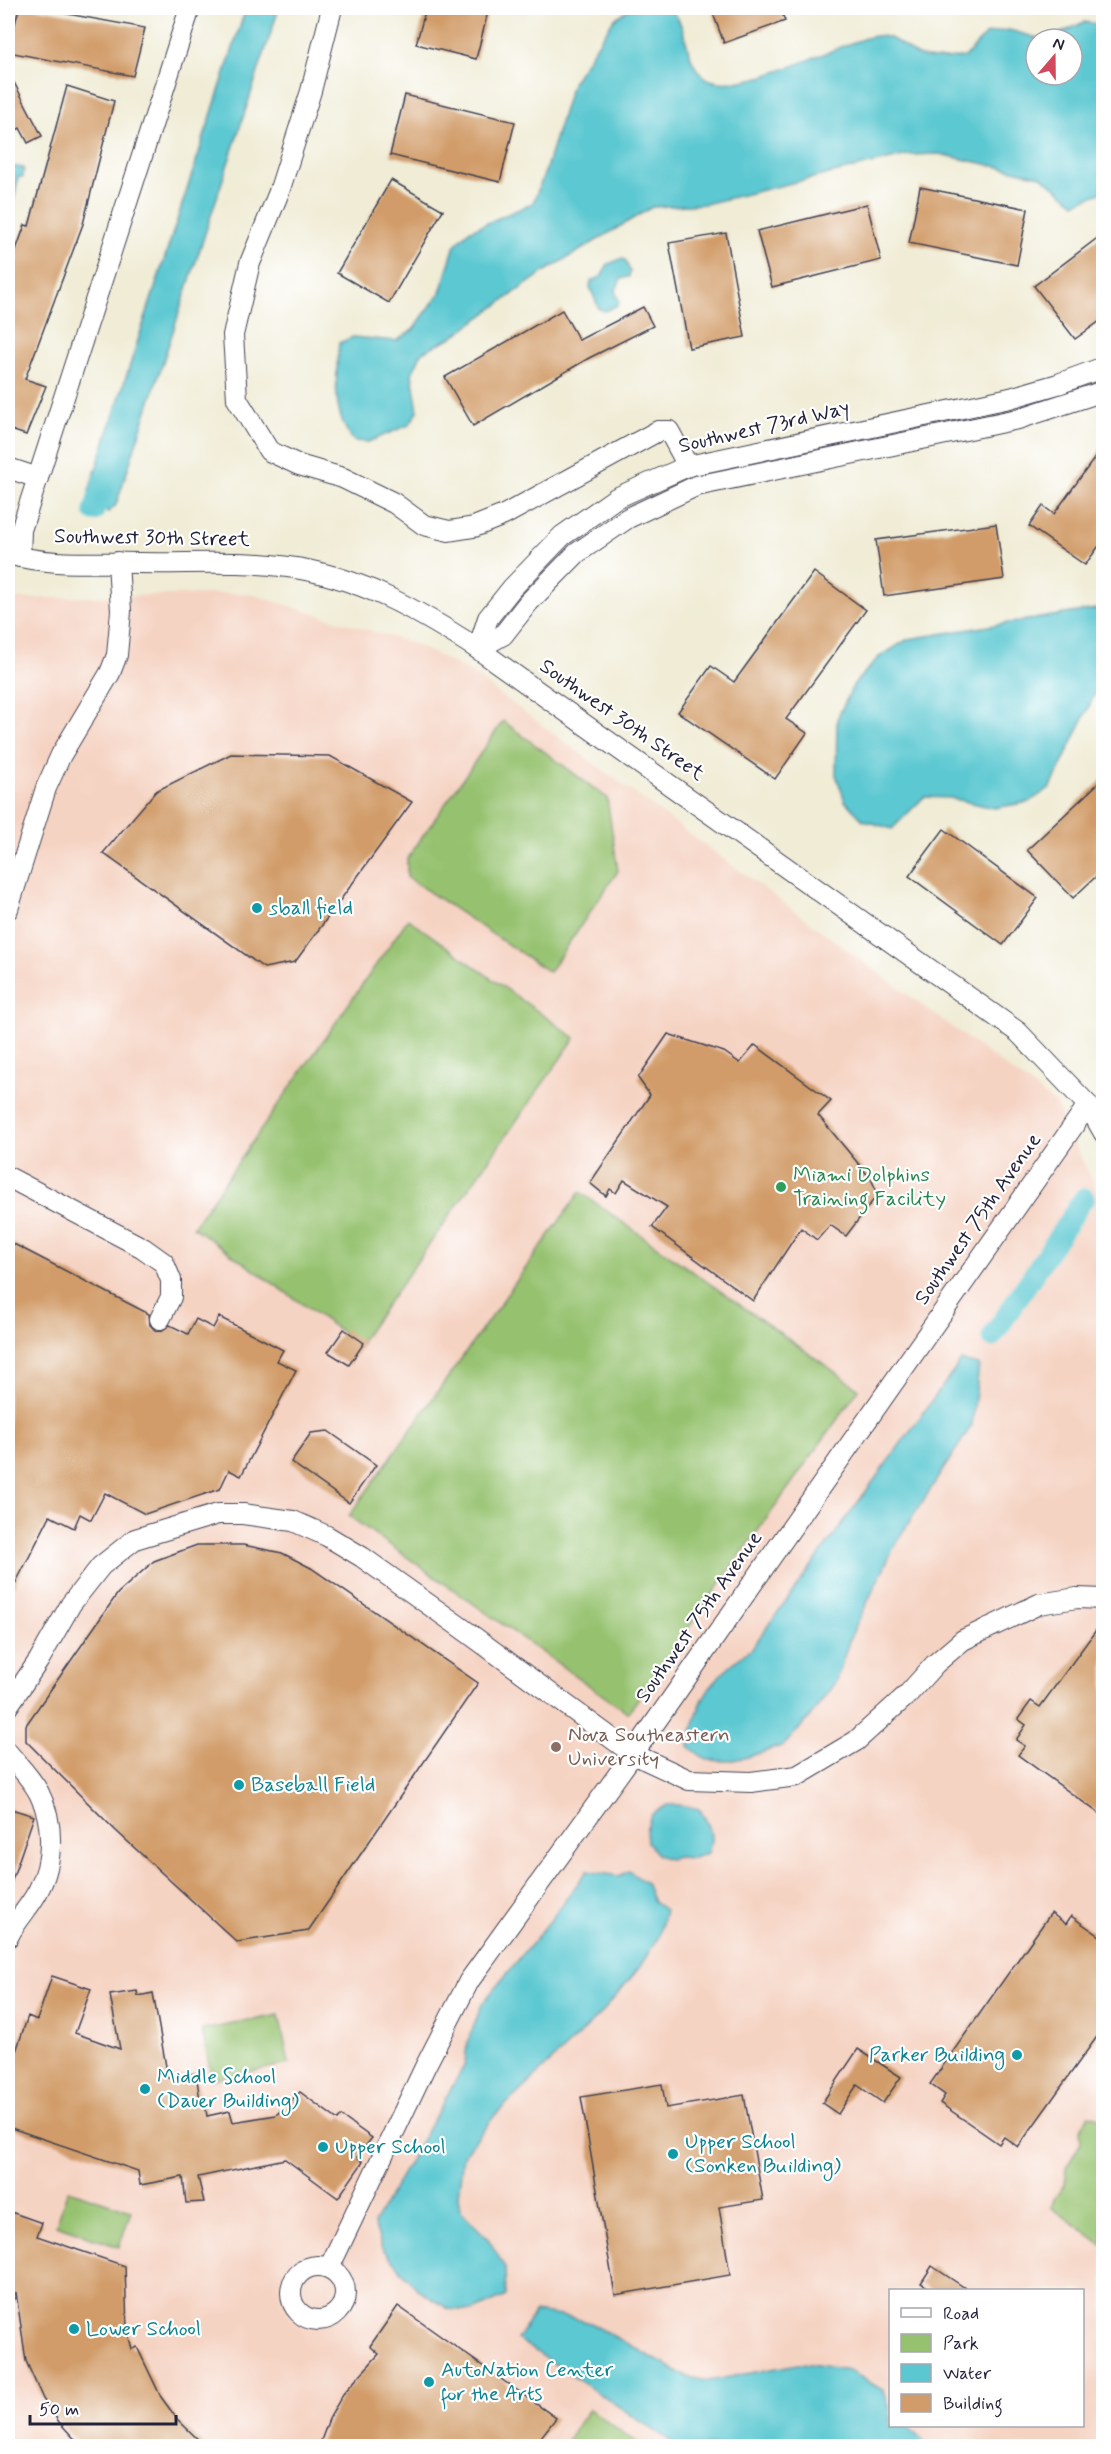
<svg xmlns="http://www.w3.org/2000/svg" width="1111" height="2454" font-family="Mynerve,sans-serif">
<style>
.built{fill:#f5d3c2;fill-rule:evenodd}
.green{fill:#96c270;stroke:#5c7256;stroke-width:1.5}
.water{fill:#5bc8d1;stroke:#3e7586;stroke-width:1.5;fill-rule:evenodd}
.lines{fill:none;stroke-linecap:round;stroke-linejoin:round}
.canal{stroke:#5bc8d1;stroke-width:21}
.building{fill:#d19c69}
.minor-casing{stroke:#414052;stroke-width:22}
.minor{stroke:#fff;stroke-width:20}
.culture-dot{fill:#0f9aa8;stroke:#fff;stroke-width:2}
.leisure-dot{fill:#2e9e5b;stroke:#fff;stroke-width:2}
.education-dot{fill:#8d6e63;stroke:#fff;stroke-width:2}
.labels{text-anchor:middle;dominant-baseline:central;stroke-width:4.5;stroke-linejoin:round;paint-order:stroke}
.street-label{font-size:21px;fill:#22223b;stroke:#fff}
.culture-label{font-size:21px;fill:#0d838f;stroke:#fff;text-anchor:start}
.leisure-label{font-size:21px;fill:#27864d;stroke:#fff;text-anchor:start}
.education-label{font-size:21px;fill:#785e54;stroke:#fff;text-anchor:start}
</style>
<rect width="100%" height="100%" fill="#fff"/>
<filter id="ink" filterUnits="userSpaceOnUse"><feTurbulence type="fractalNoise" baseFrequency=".0167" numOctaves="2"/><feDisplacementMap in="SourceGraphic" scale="12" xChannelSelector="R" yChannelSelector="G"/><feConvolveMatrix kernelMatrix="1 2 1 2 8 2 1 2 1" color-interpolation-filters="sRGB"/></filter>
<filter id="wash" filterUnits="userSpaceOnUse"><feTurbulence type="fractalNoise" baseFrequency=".008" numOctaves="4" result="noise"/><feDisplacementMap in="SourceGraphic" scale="24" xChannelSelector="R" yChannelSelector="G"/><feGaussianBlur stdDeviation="1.35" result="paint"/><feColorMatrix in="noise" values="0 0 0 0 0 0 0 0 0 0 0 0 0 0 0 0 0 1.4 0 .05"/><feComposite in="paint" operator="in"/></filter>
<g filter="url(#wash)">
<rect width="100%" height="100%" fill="#f0ecd6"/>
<path class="built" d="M247,593L414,644L467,670L1055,1103L1103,1204V2446H8V599ZM890,2290H1082V2426H890Z"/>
<g class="green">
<polygon points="503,721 607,798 618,871 549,972 407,877 407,859"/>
<polygon points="408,919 575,1038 359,1344 193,1227"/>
<polygon points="580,1192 859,1389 628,1713 349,1516"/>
<polygon points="279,2015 289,2064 212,2079 202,2030"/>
<polygon points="1089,2115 1103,2119 1103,2245 1051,2207 1054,2199 1064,2185 1066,2168 1081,2143 1080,2130"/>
<polygon points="68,2190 131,2211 119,2247 56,2225"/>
<polygon points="589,2409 642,2446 563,2446"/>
</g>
<g class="water">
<polygon points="246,8 279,8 116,505 108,512 92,504 89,491"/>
<path d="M631,8H667C670,10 675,14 677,17C688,35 687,67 706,78C740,98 832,46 870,37C895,32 902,49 919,56C933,61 951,59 965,57L986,34L1009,30L1041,39L1053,37L1084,22L1103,25V192L1075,203L1041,176L939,154L908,155L705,204L652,207L544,272L452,337L422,352L412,374L418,411L409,425L368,442L354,441C331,414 336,376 339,343L353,337L396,341L413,330L440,293L455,245L469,231L533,203L545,172L572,83L614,19ZM1036,39H1072V75H1036Z"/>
<polygon points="8,166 24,168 23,177 18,177 14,200 8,199"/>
<polygon points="621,259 625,260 630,271 629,277 621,279 615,292 619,300 618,305 605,311 599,309 590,287 591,281 601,277 608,264"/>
<polygon points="1103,608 1103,684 1095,694 1051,787 1029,802 994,808 950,798 924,797 892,829 863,820 845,801 836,775 837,719 854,684 879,657 908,639"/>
<path d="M961,1361L979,1365L972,1425L897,1541L850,1638L836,1681L811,1716L784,1745L748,1757L727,1761L707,1760L689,1747C698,1696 710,1679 751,1649Z"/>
<path d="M667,1805H680L699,1809C709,1823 715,1836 708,1853L693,1858L678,1857L669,1859L658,1855L647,1843L646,1830L651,1815Z"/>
<polygon points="587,1871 619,1876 629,1871 646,1883 654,1902 665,1910 659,1936 639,1968 599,2016 495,2115 463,2156 458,2196 460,2210 489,2240 505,2268 506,2296 473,2311 449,2309 418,2290 382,2248 374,2223 465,2064 467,2044 482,2004 550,1921"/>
<polygon points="535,2312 573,2318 590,2323 687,2377 709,2381 803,2363 849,2370 884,2391 890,2409 890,2426 907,2426 928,2446 678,2446 517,2339"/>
</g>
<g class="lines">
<g class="canal">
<polyline points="94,511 104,479"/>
<polyline points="992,1337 1084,1198"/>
</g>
</g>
<g id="blocks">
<g class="building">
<polygon points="19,8 35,8 145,28 133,76 8,52"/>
<polygon points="426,8 489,8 476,59 416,44"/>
<polygon points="711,8 780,8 785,21 724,43"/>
<polygon points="8,71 42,136 28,143 20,128 8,135"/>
<polygon points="67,86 114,101 83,224 25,379 46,386 26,435 8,429 8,272 25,225 29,226"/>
<polygon points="405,95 515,122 500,182 390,155"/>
<polygon points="391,180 443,210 389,303 337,273"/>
<polygon points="920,187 1028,209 1017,265 909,243"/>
<polygon points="867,204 881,260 772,287 757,231"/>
<polygon points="726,233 745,337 689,348 669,243"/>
<polygon points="1104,233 1104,318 1075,339 1034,286"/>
<polygon points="643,307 653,326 589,358 473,426 445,377 562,310 579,340"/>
<polygon points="1104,445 1104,539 1085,565 1029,526 1043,506 1054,514"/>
<polygon points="996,524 1004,579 884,596 876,540"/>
<polygon points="814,572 866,610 786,719 807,733 775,779 678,712 711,666 734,682"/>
<polygon points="231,754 330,756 412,802 295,962 264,968 103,853 156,791"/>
<polygon points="1104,778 1104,869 1073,898 1027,850"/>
<polygon points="944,829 1038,898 1003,945 909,876"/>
<polygon points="668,1034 724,1052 740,1063 755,1045 831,1101 818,1115 871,1179 878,1194 846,1236 830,1225 817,1240 801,1228 753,1301 652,1227 667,1207 624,1180 616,1193 610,1189 606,1196 590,1183 650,1095 638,1078"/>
<polygon points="8,1241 149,1314 150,1325 155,1330 161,1331 170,1325 188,1334 196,1319 213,1328 219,1317 283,1350 277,1361 296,1370 241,1476 229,1470 220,1489 145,1514 105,1493 91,1520 80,1514 74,1528 50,1516 8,1598"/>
<polygon points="344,1329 364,1343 349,1365 328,1352"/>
<polygon points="328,1431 376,1465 349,1503 291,1462 311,1433"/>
<polygon points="197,1545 243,1545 282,1553 311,1568 478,1683 308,1931 237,1942 114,1829 26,1741 26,1725 118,1593 154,1561"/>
<polygon points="1104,1619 1104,1817 1018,1755 1025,1746 1016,1740 1026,1725 1018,1719 1031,1701 1040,1707"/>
<polygon points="8,1808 34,1816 10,1886 8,1886"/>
<polygon points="1051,1913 1066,1924 1071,1916 1104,1939 1104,2027 1018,2147 1004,2137 999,2144 940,2103 945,2095 930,2084"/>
<polygon points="52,1976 91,1989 75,2033 120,2049 110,1995 137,1991 138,1996 153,1993 168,2078 196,2073 200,2100 204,2100 207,2116 230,2111 233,2122 276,2115 300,2092 338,2120 341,2116 372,2138 357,2157 363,2162 338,2198 285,2159 198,2177 204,2202 186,2203 183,2177 140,2185 138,2171 8,2127 8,2075 28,2016 37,2020"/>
<polygon points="858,2049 901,2077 883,2103 857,2085 838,2114 822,2103"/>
<polygon points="662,2084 666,2108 744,2095 763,2200 719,2207 730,2275 615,2295 581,2097"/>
<polygon points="8,2211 42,2223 37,2236 125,2266 127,2330 132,2349 137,2347 161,2397 177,2419 205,2446 81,2446 59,2422 43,2399 26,2361 16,2292 11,2307 8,2307"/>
<polygon points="932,2266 968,2290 932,2290 921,2283"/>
<polygon points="398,2306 556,2418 534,2446 319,2446 329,2419 343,2394 379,2354 370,2346"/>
</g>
</g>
</g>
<g filter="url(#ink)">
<use href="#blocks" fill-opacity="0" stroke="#414052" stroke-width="1.5"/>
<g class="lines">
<g class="minor-casing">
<g id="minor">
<polyline points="332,8 311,91 279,192 250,263 233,335 237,399 269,451 299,465 343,478 394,503 424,525 449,531 474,527 504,515 658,431 669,431 688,466"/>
<polyline points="8,468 38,478"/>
<path d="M8,554C49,566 96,562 139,563C188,564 239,560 288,567C359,576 419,611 478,649L1018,1032L1088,1105L1104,1133"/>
<polyline points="20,557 21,530 190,8"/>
<polyline points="478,649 488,618 512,588 562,536 616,498 688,466 1010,398 1058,384 1104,367"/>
<polyline points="478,649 503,635 528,603 577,553 628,518 696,486 1018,419 1104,391"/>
<polyline points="8,909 46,788 61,755 110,673 117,655 121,611 118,562"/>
<polyline points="8,1177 143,1248 164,1263 171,1280 171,1297 160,1319"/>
<polyline points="8,1706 39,1660 71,1604 101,1566 135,1539 218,1514 243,1514 293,1521 327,1536 362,1557 463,1629 633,1754 689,1780 751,1782 797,1776 856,1741 908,1694 935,1664 963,1640 1039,1604 1077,1598 1104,1599"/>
<path d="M8,1753C18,1765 31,1778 39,1793C54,1822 54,1862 38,1891C30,1907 16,1920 8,1937"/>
<circle cx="318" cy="2293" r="27"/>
<polyline points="329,2268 425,2067 469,1981 633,1754 1088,1105"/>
</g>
</g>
<use href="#minor" class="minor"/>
</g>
</g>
<g class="culture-dot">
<circle cx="257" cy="908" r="6"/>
<circle cx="239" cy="1785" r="6"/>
<circle cx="1017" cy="2055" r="6"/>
<circle cx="145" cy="2089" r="6"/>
<circle cx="323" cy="2147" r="6"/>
<circle cx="673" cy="2154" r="6"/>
<circle cx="74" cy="2329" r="6"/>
<circle cx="429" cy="2382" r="6"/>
</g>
<circle class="leisure-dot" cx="781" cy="1187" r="6"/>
<circle class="education-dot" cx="556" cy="1747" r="6"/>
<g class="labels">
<g class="street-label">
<text transform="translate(764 427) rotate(-13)">Southwest 73rd Way</text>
<text transform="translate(152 538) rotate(1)">Southwest 30th Street</text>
<text transform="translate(622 720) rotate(35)">Southwest 30th Street</text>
<text transform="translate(978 1219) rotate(-55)">Southwest 75th Avenue</text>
<text transform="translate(699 1617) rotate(-55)">Southwest 75th Avenue</text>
</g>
<g class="culture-label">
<text x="269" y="908">sball field</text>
<text x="251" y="1785">Baseball Field</text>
<text x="1005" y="2055" text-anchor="end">Parker Building</text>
<text x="157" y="2077">Middle School<tspan x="157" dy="24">(Dauer Building)</tspan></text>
<text x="685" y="2142">Upper School<tspan x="685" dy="24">(Sonken Building)</tspan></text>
<text x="335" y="2147">Upper School</text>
<text x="86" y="2329">Lower School</text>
<text x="441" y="2370">AutoNation Center<tspan x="441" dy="24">for the Arts</tspan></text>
</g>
<g class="leisure-label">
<text x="793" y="1175">Miami Dolphins<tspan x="793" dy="24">Training Facility</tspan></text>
</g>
<g class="education-label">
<text x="568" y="1735">Nova Southeastern<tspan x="568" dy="24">University</tspan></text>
</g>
</g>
<rect width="1111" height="2454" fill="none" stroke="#fff" stroke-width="30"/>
<rect x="889" y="2289" width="195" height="138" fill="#ffffff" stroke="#a7a7b1" stroke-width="1.5"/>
<rect x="901" y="2308" width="30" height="9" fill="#ffffff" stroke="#a7a7b1" stroke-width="1.5"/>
<text x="943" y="2319" font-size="18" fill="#22223b">Road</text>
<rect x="901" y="2334" width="30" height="18" fill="#96c270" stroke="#a7a7b1" stroke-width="1.5"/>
<text x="943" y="2349" font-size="18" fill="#22223b">Park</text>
<rect x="901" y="2364" width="30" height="18" fill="#5bc8d1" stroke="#a7a7b1" stroke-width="1.5"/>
<text x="943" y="2379" font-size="18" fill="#22223b">Water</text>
<rect x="901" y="2394" width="30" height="18" fill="#d19c69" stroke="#a7a7b1" stroke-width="1.5"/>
<text x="943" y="2409" font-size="18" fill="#22223b">Building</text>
<g transform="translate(1054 57) rotate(20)"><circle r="28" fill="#ffffff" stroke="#a7a7b1" stroke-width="1.5"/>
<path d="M0-4.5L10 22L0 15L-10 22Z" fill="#d1495b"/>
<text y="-9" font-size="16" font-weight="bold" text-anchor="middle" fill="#22223b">N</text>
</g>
<path d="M30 2415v9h146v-9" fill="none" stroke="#22223b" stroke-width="3"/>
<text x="39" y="2415" font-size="18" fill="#22223b" stroke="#ffffff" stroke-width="4.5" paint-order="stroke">50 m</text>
</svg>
